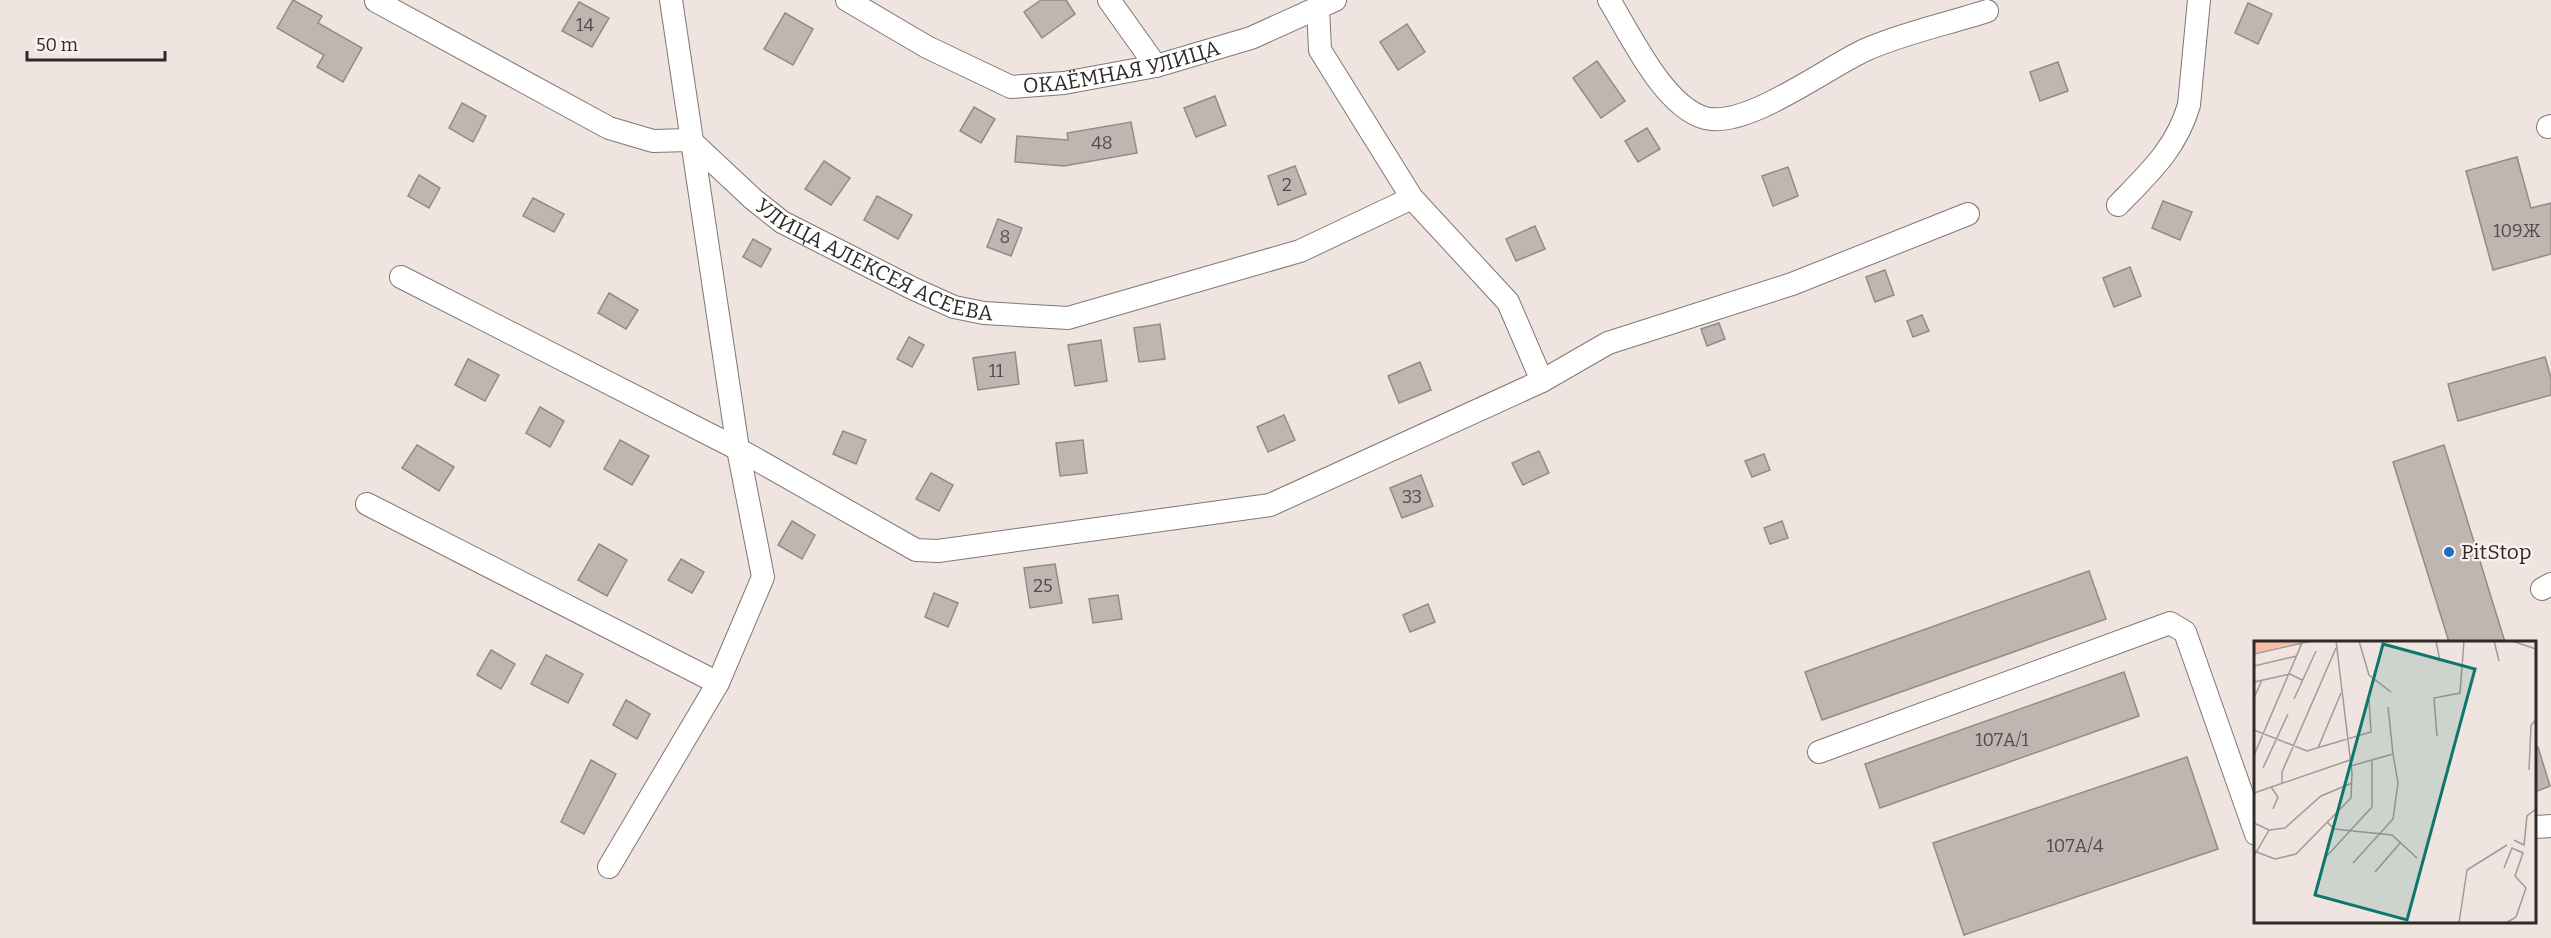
<svg xmlns="http://www.w3.org/2000/svg" width="2551" height="938" font-family="Bitter,serif">
<style>
.building{fill:#bfb5b1;stroke:#948a86;stroke-width:1.5}
.lines{fill:none;stroke-linecap:round;stroke-linejoin:round}
.minor-casing{stroke:#807773;stroke-width:24}
.minor{stroke:#fff;stroke-width:22}
.poi-dot{fill:#1d70bf;stroke:#fcf1ed;stroke-width:2}
.labels{text-anchor:middle;dominant-baseline:central;stroke-width:4.5;stroke-linejoin:round;paint-order:stroke}
.number-label{font-size:18px;fill:#524d4a}
.street-label{font-size:21px;fill:#2e2a28;stroke:#fcf1ed}
.poi-label{font-size:21px;fill:#2e2a28;stroke:#fcf1ed;text-anchor:start}
.inset-road{fill:none;stroke:#a29a96;stroke-width:1.5}
.view{fill:#0f766e;fill-opacity:0.15;stroke:#0f766e;stroke-width:3}
.inset-edge{fill:none;stroke:#2e2a28;stroke-width:3}
</style>
<rect width="100%" height="100%" fill="#efe4e0"/>
<g class="building">
<polygon points="293,0 322,16 318,23 362,48 343,82 317,67 324,55 277,28"/>
<polygon points="1041,0 1066,0 1075,14 1042,38 1024,12"/>
<polygon points="579,2 609,18 592,47 562,31"/>
<polygon points="2248,3 2272,14 2258,44 2235,33"/>
<polygon points="785,13 813,29 793,65 764,49"/>
<polygon points="1407,24 1425,52 1398,70 1380,42"/>
<polygon points="1597,61 1625,101 1601,118 1573,78"/>
<polygon points="2058,62 2068,91 2040,101 2030,72"/>
<polygon points="1215,96 1226,125 1196,137 1184,108"/>
<polygon points="462,103 486,116 473,142 449,128"/>
<polygon points="974,107 995,119 981,143 960,131"/>
<polygon points="1131,122 1137,153 1064,166 1015,162 1017,136 1068,140 1067,133"/>
<polygon points="1647,128 1660,149 1638,162 1625,141"/>
<polygon points="2517,157 2531,208 2551,203 2551,254 2493,270 2466,171"/>
<polygon points="824,161 850,178 831,205 805,189"/>
<polygon points="1295,166 1306,194 1278,205 1268,176"/>
<polygon points="1788,167 1798,196 1773,206 1762,176"/>
<polygon points="419,175 440,188 429,208 408,196"/>
<polygon points="877,196 912,215 898,239 864,220"/>
<polygon points="533,198 564,214 554,232 523,216"/>
<polygon points="2163,201 2192,212 2180,240 2152,228"/>
<polygon points="998,219 1022,228 1011,256 987,247"/>
<polygon points="1535,226 1545,249 1516,261 1506,239"/>
<polygon points="753,239 771,249 761,267 743,257"/>
<polygon points="2130,267 2141,296 2114,307 2103,278"/>
<polygon points="1885,270 1894,295 1875,302 1866,277"/>
<polygon points="609,293 638,310 626,329 598,313"/>
<polygon points="1922,315 1929,331 1913,337 1907,321"/>
<polygon points="1719,323 1725,339 1707,346 1701,329"/>
<polygon points="1160,324 1165,359 1139,362 1134,328"/>
<polygon points="909,337 924,345 912,367 897,359"/>
<polygon points="1101,340 1107,381 1075,386 1068,345"/>
<polygon points="1015,352 1019,384 978,390 973,358"/>
<polygon points="2545,357 2551,378 2551,395 2458,421 2448,384"/>
<polygon points="468,359 499,375 485,401 455,385"/>
<polygon points="1420,362 1431,390 1399,403 1388,376"/>
<polygon points="540,407 564,421 550,447 526,433"/>
<polygon points="1284,415 1295,440 1268,452 1257,427"/>
<polygon points="843,431 866,440 856,464 833,454"/>
<polygon points="620,440 649,456 632,485 604,469"/>
<polygon points="1083,440 1087,473 1060,476 1056,443"/>
<polygon points="417,445 454,467 439,491 402,468"/>
<polygon points="2444,445 2505,642 2449,642 2393,462"/>
<polygon points="1539,451 1549,473 1523,485 1512,463"/>
<polygon points="1764,454 1770,470 1752,477 1745,461"/>
<polygon points="931,473 953,485 939,511 916,499"/>
<polygon points="1421,475 1433,506 1402,518 1390,488"/>
<polygon points="792,521 815,535 802,559 778,545"/>
<polygon points="1782,521 1788,538 1770,544 1764,528"/>
<polygon points="599,544 627,560 607,596 578,580"/>
<polygon points="681,559 704,572 692,593 668,580"/>
<polygon points="1055,564 1062,603 1030,608 1024,568"/>
<polygon points="2089,571 2106,619 1822,720 1805,672"/>
<polygon points="934,593 958,603 948,627 925,617"/>
<polygon points="1118,595 1122,619 1093,623 1089,599"/>
<polygon points="1428,604 1435,622 1410,632 1403,615"/>
<polygon points="491,650 515,664 501,689 477,675"/>
<polygon points="546,655 583,674 568,703 531,684"/>
<polygon points="2124,672 2139,716 1880,808 1865,764"/>
<polygon points="626,700 650,714 637,739 613,725"/>
<polygon points="2535,747 2538,747 2550,786 2535,792"/>
<polygon points="2187,757 2218,849 1964,935 1933,843"/>
<polygon points="591,760 616,774 584,834 561,822"/>
</g>
<g class="lines">
<g class="minor-casing">
<g id="minor">
<path id="s1" d="M847,0L927,47L1011,87L1064,83L1156,66L1251,38L1335,0"/>
<polyline points="1109,0 1156,66"/>
<path d="M1609,0C1630,34 1664,107 1705,118C1746,129 1826,68 1865,50C1903,33 1947,24 1987,11"/>
<path id="s2" d="M376,1L609,128L653,141L690,140L753,199L782,222L914,289L954,307L984,313L1068,318L1300,251L1412,198"/>
<polyline points="2548,127 2551,126"/>
<path d="M2118,205C2149,173 2176,149 2189,105L2199,0"/>
<polyline points="401,277 738,449 916,550 938,551 1270,505 1542,381 1508,302 1412,198 1320,50 1318,7"/>
<polyline points="1542,381 1608,343 1792,284 1968,214"/>
<polyline points="367,504 718,683"/>
<polyline points="2542,589 2551,584"/>
<polyline points="1819,752 2170,623 2185,632 2256,834"/>
<polyline points="2534,827 2551,826"/>
<polyline points="609,867 718,683 763,577 738,449 671,0"/>
</g>
</g>
<use href="#minor" class="minor"/>
</g>
<circle class="poi-dot" cx="2449" cy="552" r="6"/>
<g class="labels">
<g class="number-label">
<text x="585" y="25">14</text>
<text x="1102" y="143">48</text>
<text x="1287" y="185">2</text>
<text x="2517" y="231">109Ж</text>
<text x="1005" y="237">8</text>
<text x="996" y="371">11</text>
<text x="1412" y="497">33</text>
<text x="1043" y="586">25</text>
<text x="2002" y="740">107А/1</text>
<text x="2075" y="846">107А/4</text>
</g>
<g class="street-label">
<text stroke="none"><textPath href="#s1" startOffset="298">ОКАЁМНАЯ УЛИЦА</textPath></text>
<text stroke="none"><textPath href="#s2" startOffset="572">УЛИЦА АЛЕКСЕЯ АСЕЕВА</textPath></text>
</g>
<g class="poi-label">
<text x="2461" y="552">PitStop</text>
</g>
</g>
<g transform="translate(2254 641)">
<rect width="282" height="282" fill="#efe4e0"/>
<path d="M0,0H53L0,12Z" fill="#f8bda7"/>
<path class="inset-road" d="M105,0L115,34L137,51M182,0L186,20M240,0L245,20M258,0L282,8M0,13L48,2M0,25L43,15M0,41L36,33L48,39M0,57L8,39M40,58L62,10M134,66L139,113M0,89L53,110L117,91L115,59M183,95L180,57L206,52L210,0M64,107L87,52M0,114L48,2L59,0M97,125L139,113L144,142L139,178L99,222M9,127L34,73M275,129L277,84L282,79M28,142V131L82,7M17,146L24,156L19,168M0,152L96,119M73,181L80,188L138,194L163,217M0,182L15,189L31,187L67,155L98,142M260,199L270,204L273,175L282,168M0,210L21,218L42,213L97,157L98,132L82,0M0,215L15,189M71,217L118,166V120M250,227L258,207L269,212L261,235L272,247L262,276L252,282M121,231L147,201M205,282L213,229L253,204"/>
<path class="view" d="M129,3L221,28L153,279L61,254Z"/>
<rect width="282" height="282" class="inset-edge"/>
</g>
<path d="M27 51v9h138v-9" fill="none" stroke="#2e2a28" stroke-width="3"/>
<text x="36" y="51" font-size="18" fill="#2e2a28" stroke="#fcf1ed" stroke-width="4.5" paint-order="stroke">50 m</text>
</svg>
